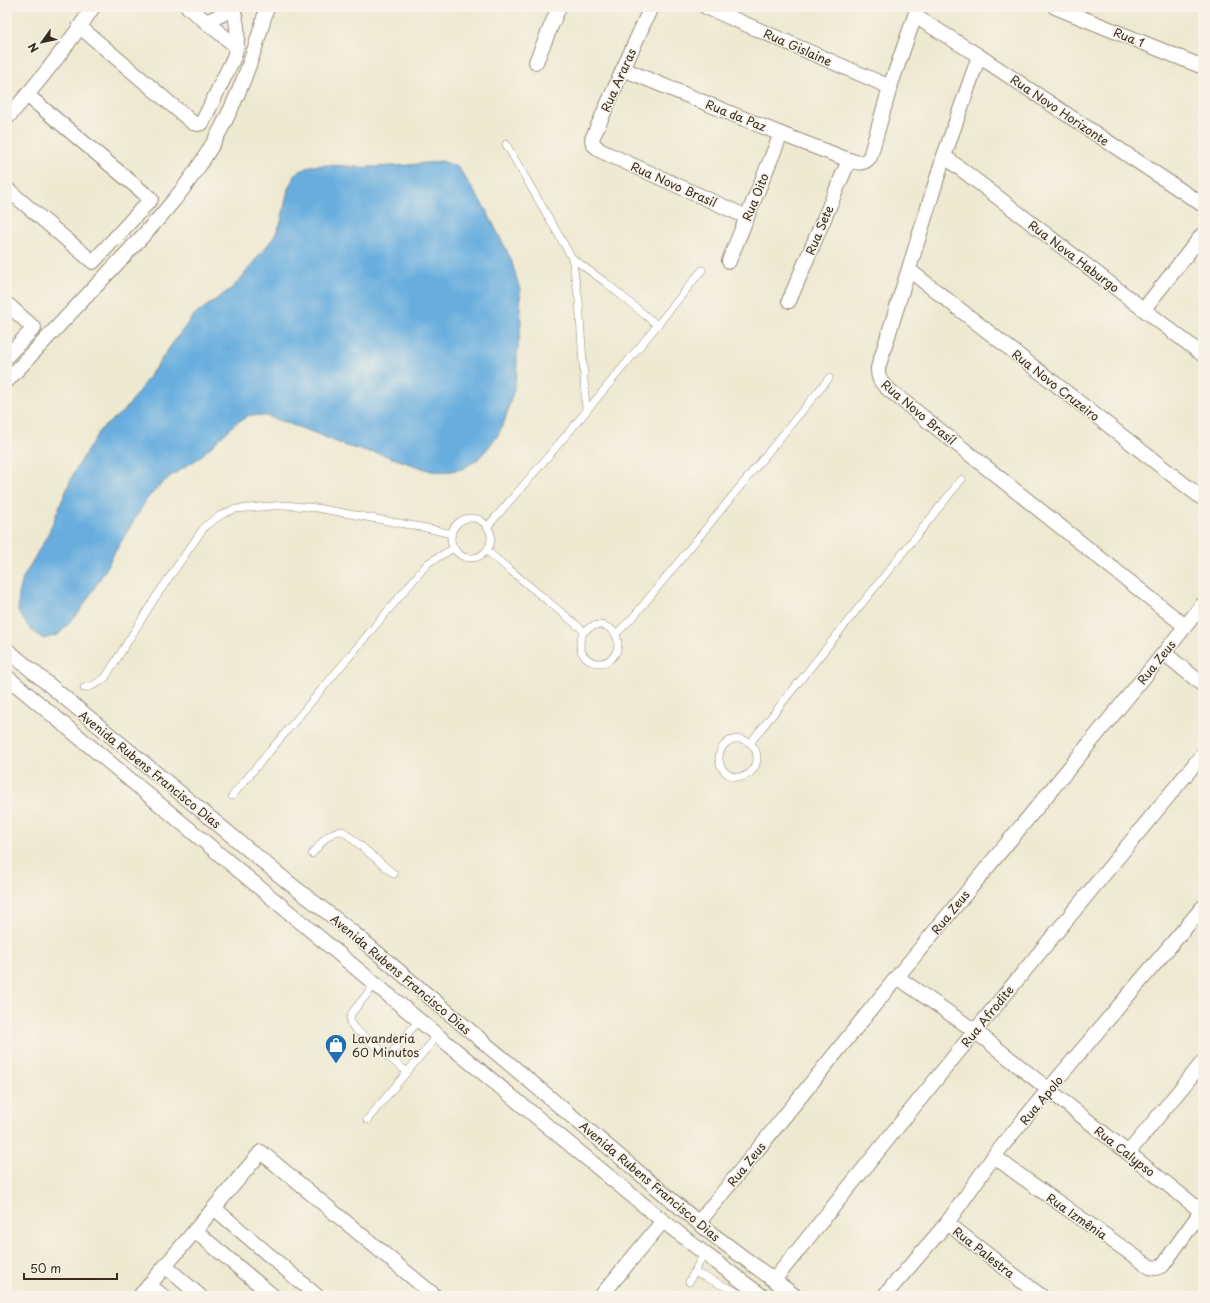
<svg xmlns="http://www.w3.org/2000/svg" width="1210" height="1303" font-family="'Playpen Sans',sans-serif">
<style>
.water{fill:#68adde;stroke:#526c7e}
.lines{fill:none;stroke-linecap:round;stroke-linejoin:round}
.lane-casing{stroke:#948a78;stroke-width:8}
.street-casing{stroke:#948a78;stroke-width:16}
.lane{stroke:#fff;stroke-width:7}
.street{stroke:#fff;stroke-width:14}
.labels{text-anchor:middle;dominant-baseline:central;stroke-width:3;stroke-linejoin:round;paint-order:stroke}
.street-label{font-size:12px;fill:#3b2a1e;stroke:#f7f3e8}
.poi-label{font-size:12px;fill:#3b2a1e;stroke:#f7f3e8;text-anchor:start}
</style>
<rect width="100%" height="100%" fill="#f7f3e8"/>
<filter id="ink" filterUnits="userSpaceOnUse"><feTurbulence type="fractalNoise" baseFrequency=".025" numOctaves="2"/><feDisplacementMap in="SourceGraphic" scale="8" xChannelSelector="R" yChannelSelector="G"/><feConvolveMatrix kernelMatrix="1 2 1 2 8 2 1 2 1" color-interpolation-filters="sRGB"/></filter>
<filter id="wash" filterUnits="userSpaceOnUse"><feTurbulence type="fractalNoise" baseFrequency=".012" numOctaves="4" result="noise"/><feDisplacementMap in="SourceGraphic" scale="16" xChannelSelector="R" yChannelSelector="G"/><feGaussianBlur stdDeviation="0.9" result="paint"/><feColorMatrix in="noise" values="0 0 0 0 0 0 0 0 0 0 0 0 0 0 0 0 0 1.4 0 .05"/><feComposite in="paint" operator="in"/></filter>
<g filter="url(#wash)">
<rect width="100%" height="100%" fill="#eee9d1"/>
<polygon class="water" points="442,161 458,167 485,208 511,259 520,290 521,324 517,356 517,372 514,389 505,420 498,435 488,448 477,460 462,469 446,472 431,471 381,454 364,451 346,446 315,433 267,416 250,415 236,423 200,457 171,476 158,487 147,499 113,555 106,569 80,611 58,635 43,639 30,629 18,611 19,594 23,578 48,534 74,472 100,430 126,409 175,340 194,315 232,288 243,276 253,263 274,237 281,222 288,189 295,174 310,166 327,165 360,167 377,167 409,165"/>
</g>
<g filter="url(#ink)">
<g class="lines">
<g class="lane-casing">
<g id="lane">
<polyline points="506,144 572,258 579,301 586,410"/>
<polyline points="572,258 605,282 657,325"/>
<circle cx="471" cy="538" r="20"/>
<path d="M487,527C561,443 632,357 702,270"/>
<polyline points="487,551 584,631"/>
<circle cx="599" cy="644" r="19"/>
<polyline points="616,634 635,615 829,378"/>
<path d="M84,688C93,686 98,684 105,678L155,598L205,526L221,515L235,509L285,505L317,508L426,528L452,534"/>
<circle cx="738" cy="758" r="19"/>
<polyline points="750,743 962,479"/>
<polyline points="232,796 428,563 454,548"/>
<path d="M312,854C320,845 329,830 343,831L394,874"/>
<polyline points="375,984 351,1014 350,1022 354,1028 407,1072"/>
<polyline points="388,1057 419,1020"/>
<polyline points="367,1120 438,1035"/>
<polyline points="694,1272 745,1296"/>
<polyline points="689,1282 704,1253"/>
</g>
</g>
<g class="street-casing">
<g id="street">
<polyline points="188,7 237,47"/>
<polyline points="651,7 592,139 593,144 601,151 747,217"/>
<polyline points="706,7 890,87"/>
<polyline points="1055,7 1203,67"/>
<polyline points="915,16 979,56 1203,205"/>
<polyline points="206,22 223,14 230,7"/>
<path d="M80,27L193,123L198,124L202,123L234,57C239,39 239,24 232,7"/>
<path d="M979,56L944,156L878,368C878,378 880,382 888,389L1185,626"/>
<polyline points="536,62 559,7"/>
<path d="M623,69L781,134L849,160C858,163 863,165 870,157L890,87L918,7"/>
<path d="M7,118C38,83 68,46 93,7"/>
<polyline points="944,156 1203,355"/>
<polyline points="7,189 93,262 151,199 27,95"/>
<polyline points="729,261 781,134"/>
<polyline points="909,270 1203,499"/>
<polyline points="789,301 849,160"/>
<polyline points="7,304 34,328 7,356"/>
<polyline points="1144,309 1203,234"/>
<path d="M7,381C41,344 76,307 110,271C144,235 177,201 203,160C233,113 253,61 267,7"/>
<polyline points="7,650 289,883 350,930 712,1234 795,1296"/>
<polyline points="1164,653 1203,685"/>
<polyline points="7,677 375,984 663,1221 704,1253 762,1296"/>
<polyline points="897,977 975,1031 1201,1211"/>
<polyline points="1128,1153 1203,1062"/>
<polyline points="994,1156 1015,1172 1150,1267 1156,1268 1163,1265 1203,1209"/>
<polyline points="214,1208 317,1296"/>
<polyline points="699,1222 897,977 1164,653 1203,604"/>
<polyline points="947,1223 1041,1296"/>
<polyline points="195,1231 273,1296"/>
<polyline points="165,1266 200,1296"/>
<polyline points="774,1280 975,1031 1203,754"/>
<polyline points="149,1285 163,1296"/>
<polyline points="140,1296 261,1152 435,1296"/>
<polyline points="601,1296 663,1221"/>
<polyline points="884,1296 947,1223 994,1156 1048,1090 1203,907"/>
</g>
</g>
<use href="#lane" class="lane"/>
<use href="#street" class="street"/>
</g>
</g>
<defs>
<g id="shop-pin" transform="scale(1.15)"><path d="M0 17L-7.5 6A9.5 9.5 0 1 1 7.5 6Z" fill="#1f6fb2" stroke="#f7f3e8"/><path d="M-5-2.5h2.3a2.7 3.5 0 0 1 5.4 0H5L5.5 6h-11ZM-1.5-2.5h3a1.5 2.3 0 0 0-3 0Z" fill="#fff"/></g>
</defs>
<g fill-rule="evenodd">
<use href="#shop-pin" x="336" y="1045"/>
</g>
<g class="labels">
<g class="street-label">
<text transform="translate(1129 37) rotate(22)">Rua 1</text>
<text transform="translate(798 47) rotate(24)">Rua Gislaine</text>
<text transform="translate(618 80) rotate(-66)">Rua Araras</text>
<text transform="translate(1060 110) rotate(34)">Rua Novo Horizonte</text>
<text transform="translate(736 115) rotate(22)">Rua da Paz</text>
<text transform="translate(674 184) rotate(24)">Rua Novo Brasil</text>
<text transform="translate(755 197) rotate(-68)">Rua Oito</text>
<text transform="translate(819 230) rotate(-67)">Rua Sete</text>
<text transform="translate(1074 256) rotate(37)">Rua Nova Haburgo</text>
<text transform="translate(1056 385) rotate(38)">Rua Novo Cruzeiro</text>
<text transform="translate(919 412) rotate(40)">Rua Novo Brasíl</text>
<text transform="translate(1156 662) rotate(-51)">Rua Zeus</text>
<text transform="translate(150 769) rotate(39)">Avenida Rubens Francisco Dias</text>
<text transform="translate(950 912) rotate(-51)">Rua Zeus</text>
<text transform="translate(401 974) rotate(40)">Avenida Rubens Francisco Dias</text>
<text transform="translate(987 1016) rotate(-51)">Rua Afrodite</text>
<text transform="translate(1041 1100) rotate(-50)">Rua Apolo</text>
<text transform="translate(1125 1151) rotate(38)">Rua Calypso</text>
<text transform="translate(746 1164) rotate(-51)">Rua Zeus</text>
<text transform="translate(650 1181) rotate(40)">Avenida Rubens Francisco Dias</text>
<text transform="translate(1077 1216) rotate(35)">Rua Izmênia</text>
<text transform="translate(984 1252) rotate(38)">Rua Palestra</text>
</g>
<g class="poi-label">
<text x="352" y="1038">Lavanderia<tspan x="352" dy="14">60 Minutos</tspan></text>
</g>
</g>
<rect width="1210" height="1303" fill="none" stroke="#f7f3e8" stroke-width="24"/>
<g transform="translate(42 42) rotate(237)" stroke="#f7f3e8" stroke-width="3" paint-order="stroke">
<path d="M0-3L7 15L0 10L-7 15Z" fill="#3b2a1e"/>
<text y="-6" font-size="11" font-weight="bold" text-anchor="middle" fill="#3b2a1e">N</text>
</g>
<path d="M24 1273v6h93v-6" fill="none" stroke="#3b2a1e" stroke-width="2"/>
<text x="30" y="1273" font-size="12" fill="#3b2a1e" stroke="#f7f3e8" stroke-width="3" paint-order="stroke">50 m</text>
</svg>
